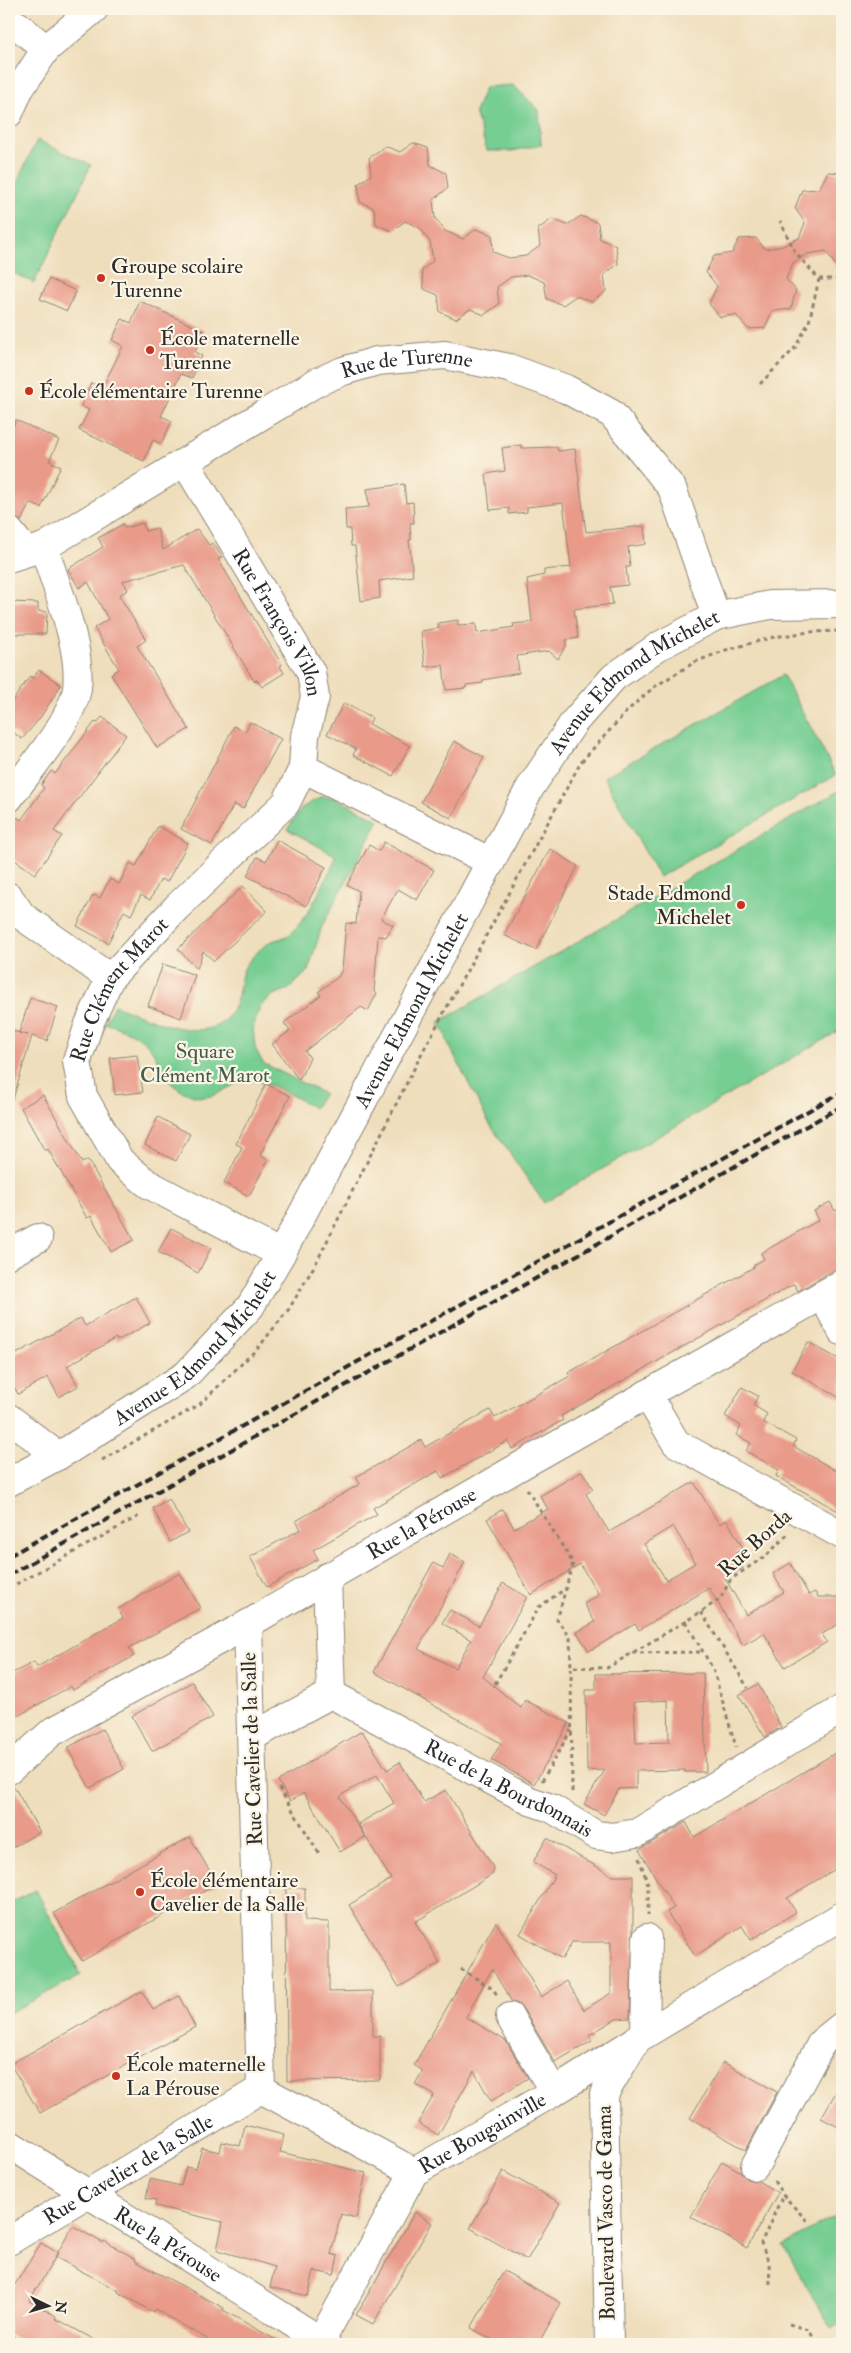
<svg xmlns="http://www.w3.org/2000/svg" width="851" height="2353" font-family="'IM FELL Double Pica',serif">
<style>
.green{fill:#76ce93;stroke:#507c5f}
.building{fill:#e99a89;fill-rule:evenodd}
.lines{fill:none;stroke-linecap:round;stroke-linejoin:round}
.minor-casing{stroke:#8d8474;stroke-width:30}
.path{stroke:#8d8474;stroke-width:3;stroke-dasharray:4 4;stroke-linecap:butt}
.minor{stroke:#fff;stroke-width:28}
.rail{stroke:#2b2b2b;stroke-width:4;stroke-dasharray:8 4;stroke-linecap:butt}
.poi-dot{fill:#c8321e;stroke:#fcf5e5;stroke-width:2}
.labels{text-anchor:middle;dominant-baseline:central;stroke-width:4.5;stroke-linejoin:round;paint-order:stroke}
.poi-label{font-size:21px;fill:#2b2b2b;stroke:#fcf5e5;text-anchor:start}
.street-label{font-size:21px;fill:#2b2b2b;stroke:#fcf5e5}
.park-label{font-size:21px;fill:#425c4a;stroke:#fcf5e5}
</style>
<rect width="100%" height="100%" fill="#fcf5e5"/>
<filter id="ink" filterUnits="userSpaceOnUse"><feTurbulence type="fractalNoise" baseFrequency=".02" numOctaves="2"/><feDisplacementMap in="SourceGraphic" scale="10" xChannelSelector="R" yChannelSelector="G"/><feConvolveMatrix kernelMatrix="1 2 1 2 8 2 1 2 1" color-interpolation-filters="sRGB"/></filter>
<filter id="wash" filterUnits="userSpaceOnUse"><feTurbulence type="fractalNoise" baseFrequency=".0096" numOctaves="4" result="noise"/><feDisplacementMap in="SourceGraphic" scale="20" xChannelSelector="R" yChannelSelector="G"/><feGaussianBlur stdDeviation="1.12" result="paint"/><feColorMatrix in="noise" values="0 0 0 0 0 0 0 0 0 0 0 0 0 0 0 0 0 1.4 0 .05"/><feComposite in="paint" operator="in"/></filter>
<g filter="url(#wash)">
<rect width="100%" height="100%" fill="#efdebc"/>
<g class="green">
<polygon points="513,85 539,110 541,145 512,151 487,151 475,112 485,87"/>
<polygon points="37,140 91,165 34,283 9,271 9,199"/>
<polygon points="783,675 836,775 659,877 604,777"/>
<polygon points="842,789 842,1029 544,1203 489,1123 446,1039 447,1037 439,1022"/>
<path d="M321,797L335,798L379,820L322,926L308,971L289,989L273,995L260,1007L253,1027L255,1048L263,1063L324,1094L314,1108C297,1099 267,1078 247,1081C224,1084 215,1106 186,1093C159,1081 163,1060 146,1043C135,1032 119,1028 105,1023L114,1005C148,1017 213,1053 234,1007C242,992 237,975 249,961C255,954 264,945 272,941C278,939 285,938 290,934C310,916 321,887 334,863L335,855L287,829L303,807Z"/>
<polygon points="36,1890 81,1975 9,2013 9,1904"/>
<polygon points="842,2212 842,2323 832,2329 783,2246"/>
</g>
<g id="blocks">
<g class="building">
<polygon points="413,143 428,148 430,165 446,173 448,188 433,200 435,218 445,231 463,239 476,229 492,235 493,252 509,258 526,256 540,246 538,229 552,219 567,225 581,216 598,223 600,239 616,246 618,264 604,275 606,291 592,302 576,296 563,305 547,299 544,282 528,275 511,277 497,287 499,304 484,315 470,309 456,319 440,312 438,295 424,289 422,270 433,261 430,242 420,228 405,221 392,231 376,224 374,208 360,202 358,184 371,175 369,158 385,146 400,152"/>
<polygon points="828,172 842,173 842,275 826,251 807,254 793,263 786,279 796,290 791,309 772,311 765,328 748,329 736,315 720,317 709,304 717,286 706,272 714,256 732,253 739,239 756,238 765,249 783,246 799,238 805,223 795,208 802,190 819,189"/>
<polygon points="49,279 76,291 67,311 40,299"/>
<polygon points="140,301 204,331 195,352 202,356 192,378 181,374 161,416 172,421 161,444 153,440 144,461 79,430 89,410 81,406 91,383 102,388 123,346 112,340 122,319 131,323"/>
<polygon points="16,420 59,440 49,461 61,466 41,508 30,503 21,521 15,517 9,516 9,436"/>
<polygon points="521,445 522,448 557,447 558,451 575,449 586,532 644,526 646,544 628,547 630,567 626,567 628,585 610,587 613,604 574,609 578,638 566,640 566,646 558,659 549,651 517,656 519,673 483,680 483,683 466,685 466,688 446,690 443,665 425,667 421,631 439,628 438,623 458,620 458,625 476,624 477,633 514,627 513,624 532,622 527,579 544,575 544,570 571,567 563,503 527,507 527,512 509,514 509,508 490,510 486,474 505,471 502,448"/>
<polygon points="404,484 406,503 413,502 414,523 410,523 411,540 409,540 413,576 379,581 380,598 361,601 355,546 351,546 350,529 346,529 345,509 369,507 367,489"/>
<polygon points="143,523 145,531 157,528 163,550 197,529 209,545 213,543 222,557 218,559 282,665 280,666 284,673 262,687 257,680 254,681 184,565 123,581 128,590 119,595 146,640 137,646 189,729 157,748 111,674 119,669 94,628 108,619 88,582 79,588 68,569 103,547 98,538 123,524 125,528"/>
<polygon points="9,602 38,603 38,611 47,612 46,634 9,634"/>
<polygon points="39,670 61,685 40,718 22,739 9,729 9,706 30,676 33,678"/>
<polygon points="344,703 372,718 369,724 410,746 393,776 353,755 356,749 327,734"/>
<polygon points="102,717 126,735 54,831 62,836 35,874 9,856 9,828 17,817 21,820 44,788 41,785 51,771 55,774 95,722 97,723"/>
<polygon points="250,722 281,739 243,809 234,804 212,845 181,829 234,726 245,732"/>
<polygon points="454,741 484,757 451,818 421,802"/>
<polygon points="158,826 188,843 167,882 161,879 150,900 141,895 131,915 124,911 108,943 77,926 93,895 100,898 110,879 119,884 130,863 136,866"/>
<polygon points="277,840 326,867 306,906 247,876 257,857 266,861"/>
<polygon points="384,842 434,870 417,900 398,889 381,919 393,925 386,937 378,936 374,992 377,993 368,1011 361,1007 305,1051 310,1058 299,1080 272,1044 290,1031 284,1023 321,995 318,992 338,977 342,970 346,923 356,924 359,891 347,885 369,845 379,851"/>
<polygon points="550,849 578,866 536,950 504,935"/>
<polygon points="243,886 267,911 214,961 203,951 197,969 178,949"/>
<polygon points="163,964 195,975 181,1018 148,1006"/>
<polygon points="30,998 58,1007 47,1041 32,1036 13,1099 9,1098 9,1030 28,1035 19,1033"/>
<polygon points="137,1055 143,1092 115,1095 110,1058"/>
<polygon points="266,1084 290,1096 260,1155 268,1160 249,1196 224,1183 242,1147 236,1144"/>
<polygon points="43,1095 82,1163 88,1160 134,1240 111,1252 91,1216 87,1218 48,1149 45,1151 21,1108"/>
<polygon points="158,1117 190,1134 176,1161 145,1145"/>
<polygon points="830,1202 835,1211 842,1207 842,1268 834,1270 798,1291 794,1284 561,1416 563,1420 512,1449 508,1441 442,1478 438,1471 422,1480 373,1508 377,1514 313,1550 318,1559 267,1587 250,1557 301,1529 296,1521 360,1484 356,1477 421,1440 425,1447 490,1410 495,1418 570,1376 568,1373 754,1267 754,1265 764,1259 761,1253 819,1220 814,1211"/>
<polygon points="171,1228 211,1248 198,1273 158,1252"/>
<polygon points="136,1297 150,1323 117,1341 116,1338 67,1366 78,1386 59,1397 48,1377 18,1394 9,1378 9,1358 81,1318 85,1326"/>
<polygon points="808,1342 842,1361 842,1399 792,1371"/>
<polygon points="742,1387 758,1396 753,1405 767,1414 763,1422 796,1440 793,1446 842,1474 842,1513 776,1476 779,1470 746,1451 751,1443 736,1435 741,1426 725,1416"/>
<path d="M582,1471L593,1489L586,1494L609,1532L694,1482L719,1524L727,1520L743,1548L735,1553L743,1568L725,1578L746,1615L784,1592L773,1574L790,1563L809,1595L815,1592L818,1597H842V1622L822,1634L827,1642L785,1667L764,1633L743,1645L709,1588L639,1630L635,1624L589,1651L577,1632L595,1622L584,1604L599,1595L580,1564L531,1595L487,1519L503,1509L514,1528L548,1509L540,1496ZM673,1526L695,1563L666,1580L644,1544Z"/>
<polygon points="169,1499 188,1532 170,1542 153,1508"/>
<polygon points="450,1554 465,1562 418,1649 455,1668 471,1640 442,1623 450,1610 479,1626 503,1583 527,1597 483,1677 521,1708 525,1700 569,1723 534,1784 491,1760 501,1743 374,1672 433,1563 443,1568"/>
<polygon points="180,1573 200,1608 129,1648 134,1656 73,1690 71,1686 9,1721 9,1675 34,1662 37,1667 123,1618 118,1609"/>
<path d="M703,1673L706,1772H685V1770L636,1771V1788L619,1789L604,1815L584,1804L605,1770L587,1771L586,1690H596V1674ZM668,1700L669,1742L636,1743L634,1702Z"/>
<polygon points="192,1682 213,1717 152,1751 132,1716"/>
<polygon points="758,1684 781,1727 765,1737 739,1695"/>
<polygon points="102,1729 124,1769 90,1788 67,1748"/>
<polygon points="362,1731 387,1770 400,1762 424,1802 446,1790 493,1867 493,1874 415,1922 440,1963 399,1987 349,1905 391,1879 358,1824 394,1803 377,1775 343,1794 340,1797 365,1837 340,1852 304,1793 290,1801 278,1781"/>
<polygon points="842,1749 842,1865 787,1898 796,1912 751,1940 742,1926 695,1956 667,1912 674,1908 639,1850 686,1822 694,1837"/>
<polygon points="9,1785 13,1785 40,1832 9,1849"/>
<polygon points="190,1837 217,1884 82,1961 54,1913"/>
<polygon points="547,1838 613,1876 633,1876 633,1931 630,2018 616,2019 589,2035 592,2041 555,2062 523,2009 518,2004 512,2002 492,1969 466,2017 506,2041 528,2078 491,2101 474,2071 438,2135 418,2123 434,2095 415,2084 423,2071 414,2065 496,1922 541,1997 567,1981 584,2010 611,1993 611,1942 572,1942 562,1959 520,1934 555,1875 533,1862"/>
<polygon points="286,1888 305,1888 305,1921 329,1922 329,1992 373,1991 373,2036 380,2036 380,2080 287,2081"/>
<polygon points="142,1991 153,2010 179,1996 195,2027 40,2113 10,2064"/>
<polygon points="723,2062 777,2092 746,2150 690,2118"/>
<polygon points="842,2082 842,2129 821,2118"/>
<polygon points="245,2125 284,2135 280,2152 366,2173 356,2218 341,2214 331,2254 338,2256 334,2275 314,2271 308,2296 270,2287 275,2267 217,2250 223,2222 155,2206 156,2200 146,2198 150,2179 181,2186 186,2167 196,2169 202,2148 220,2152 222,2142 240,2146"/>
<polygon points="722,2161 741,2172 747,2179 758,2181 778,2193 747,2248 691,2217"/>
<polygon points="503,2171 560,2203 527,2260 470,2228"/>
<polygon points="415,2212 432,2223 373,2324 356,2315"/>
<polygon points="73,2226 103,2243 104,2241 136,2259 135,2261 224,2308 223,2310 283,2344 205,2344 207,2339 155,2309 153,2312 118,2292 119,2291 55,2257"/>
<polygon points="41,2243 58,2253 29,2301 56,2316 55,2318 102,2344 26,2344 9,2334 9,2294"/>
<polygon points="504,2271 561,2303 538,2344 500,2344 471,2328"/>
</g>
</g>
</g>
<g filter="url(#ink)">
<use href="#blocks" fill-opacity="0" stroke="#8d8474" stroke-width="1"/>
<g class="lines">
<g class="minor-casing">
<g id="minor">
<polyline points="9,22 17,25 46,49"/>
<polyline points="9,113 19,90 46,49 94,9"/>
<path id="s1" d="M185,462L311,672L315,697L305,736L303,768L491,862"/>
<polyline points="9,531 26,552"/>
<path id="s2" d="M9,558L44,547L317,382L343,371L377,361L445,355L509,368L566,389L612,414L672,488L716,616"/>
<path d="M9,798C28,771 73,720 77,688C82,645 56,588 44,547"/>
<polyline points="9,897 22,916 110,978"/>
<polyline points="9,1254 38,1238"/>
<path id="s3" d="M281,1254L148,1184L120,1161L83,1096L77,1061L89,1024L110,978L177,907L286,803L303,768"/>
<polyline points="822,1295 842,1331"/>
<polyline points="647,1394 676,1443 842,1535"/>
<polyline points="9,1418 58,1456"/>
<path id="s4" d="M9,1482L70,1449L186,1375L250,1307L281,1254L530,788L574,722L614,677L659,646L716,616L770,605L842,604"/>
<polyline points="327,1577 331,1694"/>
<path id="s5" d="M253,1736L331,1694L530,1801L551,1808L596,1835L612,1837L637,1833L842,1709"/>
<path id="s6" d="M9,1770L52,1732L248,1624L515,1469L842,1284"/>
<polyline points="510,2017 554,2092"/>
<polyline points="645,2034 647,1938"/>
<polyline points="261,2089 414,2172"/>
<path id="s7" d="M9,2144L326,2344"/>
<polyline points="755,2166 822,2042 842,2026"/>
<path id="s8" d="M9,2241L261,2089L248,1624"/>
<path id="s9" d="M319,2344L414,2172L554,2092L632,2043"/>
<polyline points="609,2344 604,2094 637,2039 842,1916"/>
</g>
</g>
<g class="path">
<polyline points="819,279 842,279"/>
<polyline points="760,384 795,348 809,322 819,279 795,252 780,221"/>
<polyline points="102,1460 199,1405 258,1348 289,1309 316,1263 423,1051 581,762 628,710 654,687 695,662 726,650 774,637 810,632 842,631"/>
<polyline points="527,1489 573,1563 557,1620 570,1637 571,1667"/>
<polyline points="9,1588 141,1515"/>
<polyline points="701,1612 748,1688"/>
<polyline points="685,1621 713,1669 736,1747"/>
<polyline points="632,1653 703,1652"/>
<polyline points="495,1684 539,1607 565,1589"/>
<polyline points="542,1781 571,1730"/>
<polyline points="279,1788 320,1855"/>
<polyline points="572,1792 571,1667 607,1668 701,1612 720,1599 731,1579 767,1555 789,1533"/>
<polyline points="639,1858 648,1884 648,1915"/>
<polyline points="461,1969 493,1989 498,1996"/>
<polyline points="774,2181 783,2195 809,2223"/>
<polyline points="770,2284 769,2263 761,2243 783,2195"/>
<polyline points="789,2324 809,2330 817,2344"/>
</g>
<use href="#minor" class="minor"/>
<g class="rail">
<polyline points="9,1556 842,1092"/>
<polyline points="9,1575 842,1106"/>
</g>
</g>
</g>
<g class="poi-dot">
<circle cx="101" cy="278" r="5"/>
<circle cx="150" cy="350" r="5"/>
<circle cx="29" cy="391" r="5"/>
<circle cx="741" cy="905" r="5"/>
<circle cx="140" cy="1892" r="5"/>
<circle cx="116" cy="2076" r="5"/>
</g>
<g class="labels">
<g class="poi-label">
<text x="111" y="266">Groupe scolaire<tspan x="111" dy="24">Turenne</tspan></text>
<text x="160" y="338">École maternelle<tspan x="160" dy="24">Turenne</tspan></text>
<text x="39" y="391">École élémentaire Turenne</text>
<text x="731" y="893" text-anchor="end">Stade Edmond<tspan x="731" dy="24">Michelet</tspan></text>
<text x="150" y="1880">École élémentaire<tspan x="150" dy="24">Cavelier de la Salle</tspan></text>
<text x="126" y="2064">École maternelle<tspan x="126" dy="24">La Pérouse</tspan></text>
</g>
<g class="street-label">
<text stroke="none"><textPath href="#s2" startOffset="449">Rue de Turenne</textPath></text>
<text stroke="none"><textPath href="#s1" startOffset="186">Rue François Villon</textPath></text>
<text stroke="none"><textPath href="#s4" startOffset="1042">Avenue Edmond Michelet</textPath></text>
<text stroke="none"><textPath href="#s3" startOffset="381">Rue Clément Marot</textPath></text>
<text stroke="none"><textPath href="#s4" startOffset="638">Avenue Edmond Michelet</textPath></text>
<text stroke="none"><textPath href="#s4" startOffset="232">Avenue Edmond Michelet</textPath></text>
<text stroke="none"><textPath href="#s6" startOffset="482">Rue la Pérouse</textPath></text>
<text transform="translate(755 1543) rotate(-42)">Rue Borda</text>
<text transform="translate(252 1749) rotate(-92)">Rue Cavelier de la Salle</text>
<text stroke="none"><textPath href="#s5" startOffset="290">Rue de la Bourdonnais</textPath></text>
<text stroke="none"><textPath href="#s9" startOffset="275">Rue Bougainville</textPath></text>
<text stroke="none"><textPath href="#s8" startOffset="139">Rue Cavelier de la Salle</textPath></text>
<text transform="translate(606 2213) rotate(-91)">Boulevard Vasco de Gama</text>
<text stroke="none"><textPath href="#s7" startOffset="188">Rue la Pérouse</textPath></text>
</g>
<g class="park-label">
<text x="205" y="1051">Square<tspan x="205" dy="24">Clément Marot</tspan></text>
</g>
</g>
<rect width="851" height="2353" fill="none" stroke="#fcf5e5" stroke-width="30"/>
<g transform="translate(48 2306) rotate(95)" stroke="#fcf5e5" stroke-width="4" paint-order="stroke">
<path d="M0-4L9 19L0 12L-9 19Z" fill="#2b2b2b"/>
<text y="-8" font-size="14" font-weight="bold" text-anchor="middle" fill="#2b2b2b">N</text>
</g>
</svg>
